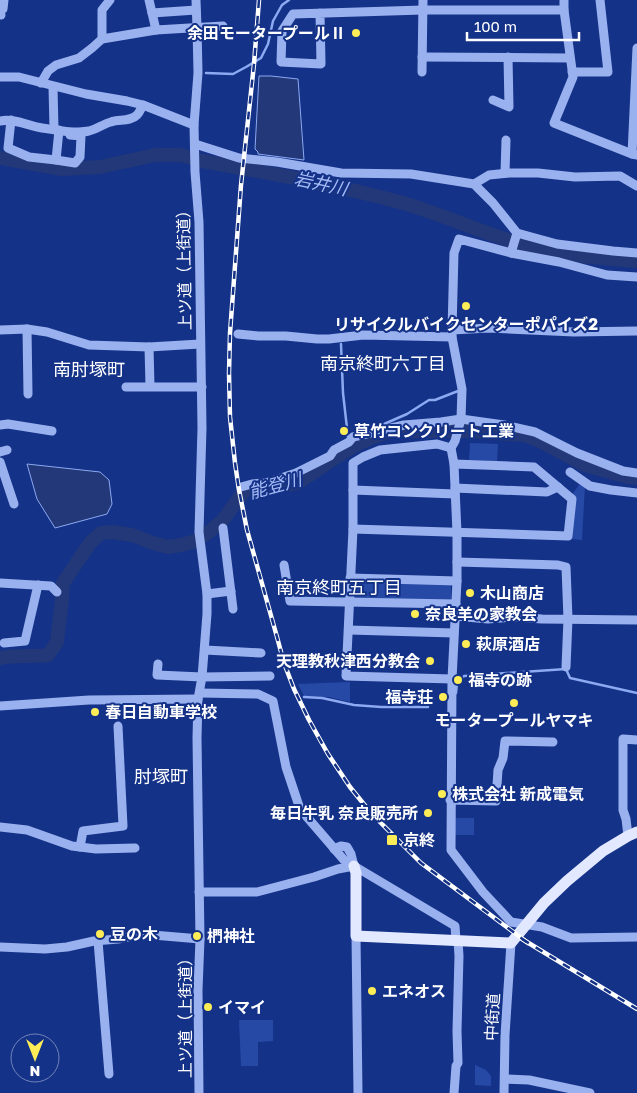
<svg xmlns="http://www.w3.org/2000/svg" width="637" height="1093" font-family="'Golos Text','Noto Sans JP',sans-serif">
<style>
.green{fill:#2749a6}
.water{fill:#223878;stroke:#8ca9f2}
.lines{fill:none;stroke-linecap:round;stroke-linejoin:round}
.stream{stroke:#8ca9f2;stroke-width:2.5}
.river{stroke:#223878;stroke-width:14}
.minor{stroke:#9ab1ef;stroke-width:9}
.major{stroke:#e2e8ff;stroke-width:11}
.rail-casing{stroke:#fff;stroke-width:4.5}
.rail{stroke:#143288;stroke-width:2.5;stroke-dasharray:8;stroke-linecap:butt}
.poi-dot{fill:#ffed58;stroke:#143288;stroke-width:2}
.labels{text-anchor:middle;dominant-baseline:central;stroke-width:4;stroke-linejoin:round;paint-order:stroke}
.poi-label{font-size:16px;font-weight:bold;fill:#fff;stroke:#143288;text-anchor:start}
.street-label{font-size:16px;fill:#fff;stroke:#143288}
.water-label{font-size:18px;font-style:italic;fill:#a6bcf6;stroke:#143288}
.neighbourhood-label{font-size:18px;fill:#fff;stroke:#143288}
</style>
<rect width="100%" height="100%" fill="#143288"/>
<g class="green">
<polygon points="470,443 498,444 497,461 469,460"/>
<polygon points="581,482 585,485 582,540 572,539 575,497 572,495"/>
<polygon points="354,580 451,583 451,601 353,598"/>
<polygon points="350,682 350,702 329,697 304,696 298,684"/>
<rect x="452" y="818" width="22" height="17"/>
<polygon points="239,1020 273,1020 273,1041 258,1042 258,1066 241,1066"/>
<polygon points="475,1065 486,1070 491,1076 491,1086 475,1085"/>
</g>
<g class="water">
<polygon points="259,76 271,76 298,79 304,160 258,154 258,152 255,149"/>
<polygon points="27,464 100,472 109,480 112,504 107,514 55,528 37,499"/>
</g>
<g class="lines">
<g class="stream">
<polyline points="206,73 233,74 246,67 261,58 268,44 273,21 282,5 289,0"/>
<polyline points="341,344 343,393 348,437"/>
<polyline points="375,428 407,414 429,400 435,400 458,391"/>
<polyline points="456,693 457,684 464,676 566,669 570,678 637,693"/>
<polyline points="304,697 322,698 354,705 381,707 428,707"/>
</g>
<g class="river">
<path d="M0,158L62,169L100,167L155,155H181L202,161C267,173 334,184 399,202C440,213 479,232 521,244C558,256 598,258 637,261"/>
<path d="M0,658C16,655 32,657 48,655L57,642L62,599L63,583L90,543L101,533L112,532L132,535L153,543L168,547L181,545L196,541L209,532L223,520L244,491L260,486H281L298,483L344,452L358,444L373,437L391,431H465L525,435L542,442L585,465L628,477L637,478"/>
</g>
<g class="minor">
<polyline points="149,0 156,30"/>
<polyline points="196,0 197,27 198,73 194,125 195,172 199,222 202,428 199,532 207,594 207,614 202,677 198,699 197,738 200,939 198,990 199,1093"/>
<polyline points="564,0 564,10 573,77 554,123 632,154 637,155"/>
<polyline points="3,9 4,0"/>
<polyline points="152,13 196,10"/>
<polyline points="320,13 321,64 281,62 282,31 293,14 423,10 564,10"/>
<polyline points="0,15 1,15"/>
<polyline points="102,39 102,10 110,0"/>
<polyline points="422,57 569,58"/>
<polyline points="422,72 423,0"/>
<polyline points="572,72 608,72 600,0"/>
<polyline points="0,77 19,77 86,94 127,101 143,105 194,125"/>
<polyline points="41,83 48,71 56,65 79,58 92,48 102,39 156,30 223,26"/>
<polyline points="53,87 54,129"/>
<polyline points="493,100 509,107 508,57"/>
<polyline points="11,120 8,148 29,157 56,160"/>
<path d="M0,121C14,118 29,126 42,128C57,130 75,134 89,131C97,129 103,124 111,122C119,119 130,122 137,115C140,112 141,108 143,105"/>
<polyline points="59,130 56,160 75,163 80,157 81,136 70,135"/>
<polyline points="195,144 239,158 277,162 341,173 411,174 474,184 493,203 517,233 557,244 613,251 637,253"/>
<polyline points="632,154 637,48"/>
<polyline points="505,173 506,140"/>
<polyline points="474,184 489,175 509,173 538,173 575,177 620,176 637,186"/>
<polyline points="511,253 517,233"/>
<polyline points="637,277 607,275 559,262 511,253 459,239 454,253 452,330 452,337 462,389 461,419 455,441 451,448 454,464 457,533 457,581 452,679 451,850 483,892 511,922 542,927 571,938 637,937"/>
<polyline points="27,329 28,394"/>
<polyline points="0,330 27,329 47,332 89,345 149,347 200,344"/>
<polyline points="452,330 489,328 574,332 637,331"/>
<polyline points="238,334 258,336 286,336 317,339 329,339 363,335 452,337"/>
<polyline points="149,347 150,386"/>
<polyline points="126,387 202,387"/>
<polyline points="0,425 8,424 52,431"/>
<polyline points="451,448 437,444 380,450 363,457 353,463 353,529 346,676 452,679"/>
<polyline points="0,452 7,450"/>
<polyline points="0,462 14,504"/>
<polyline points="570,472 590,486 611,490 637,493"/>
<polyline points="241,487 252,484 266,483 296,473 330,456 334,450 349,442 353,437 404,425 441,422 461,419 504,425 535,432 577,453 623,471 637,473"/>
<polyline points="455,488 547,492 558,487"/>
<polyline points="353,490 455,494"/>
<polyline points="223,528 233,609"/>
<polyline points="353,529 568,536 572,499 534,467 454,464"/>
<polyline points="457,562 558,565 566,567 568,619 566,667"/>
<polyline points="284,565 290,601 456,604"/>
<polyline points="350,578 457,581"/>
<polyline points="0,583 51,586 57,592"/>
<polyline points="207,594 231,591"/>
<polyline points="455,616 488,619 514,617 542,619 637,620"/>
<polyline points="349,630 454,633"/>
<polyline points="4,643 25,641 38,585"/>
<polyline points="205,650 261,653"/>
<polyline points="158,664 157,675 202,677 270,676"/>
<polyline points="200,693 258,694 273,701 286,767 299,806 307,817 344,860 455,926 456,940"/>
<polyline points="0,706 89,700 198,699"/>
<polyline points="450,800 496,801 498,770 503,758 505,741 553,742"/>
<polyline points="0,827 27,830 72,846 96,849 135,848"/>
<polyline points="628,836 626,819 623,810 623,739 637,740"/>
<polyline points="80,847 83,831 123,826 118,726"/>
<polyline points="199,892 257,892 314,877 338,869 354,866 351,854 347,847 341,846 334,849"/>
<polyline points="356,936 358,1093"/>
<polyline points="98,941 109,1074"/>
<polyline points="0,947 45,949 67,947 94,941 118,939 141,934 200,939"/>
<polyline points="505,1079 529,1080 590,1093"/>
<polyline points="454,1093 456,1066 458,1063 457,1031 459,956 458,941"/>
<polyline points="504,1093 505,1035 511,943"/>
</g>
<polyline class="major" points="354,866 356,873 356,936 511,943 544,903 567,881 603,851 628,836 637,832"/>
<g class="rail-casing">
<g id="rail">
<polyline points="259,0 254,64 241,185 230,333 229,373 230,417 235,463 239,490 247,530 277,637 284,663 294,689 309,720 328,754 350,787 371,813 421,863 528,943"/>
<polyline points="522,939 637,1009"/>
</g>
</g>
<use href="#rail" class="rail"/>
</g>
<g class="poi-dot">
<circle cx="356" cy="33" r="5"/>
<circle cx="466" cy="306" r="5"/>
<circle cx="344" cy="431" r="5"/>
<circle cx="470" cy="593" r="5"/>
<circle cx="415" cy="614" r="5"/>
<circle cx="466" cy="644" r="5"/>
<circle cx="430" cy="661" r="5"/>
<circle cx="458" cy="680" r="5"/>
<circle cx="443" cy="697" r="5"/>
<circle cx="514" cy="703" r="5"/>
<circle cx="95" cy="712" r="5"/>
<circle cx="442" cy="794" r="5"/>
<circle cx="428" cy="813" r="5"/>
<rect x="386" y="834" width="12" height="12" rx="2.5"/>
<circle cx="100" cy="934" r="5"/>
<circle cx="197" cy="936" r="5"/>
<circle cx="372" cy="991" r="5"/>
<circle cx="208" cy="1007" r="5"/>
</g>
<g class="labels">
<g class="poi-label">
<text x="346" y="33" text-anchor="end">余田モータープールⅡ</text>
<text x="466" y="324" text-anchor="middle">リサイクルバイクセンターポパイズ2</text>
<text x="354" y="431">草竹コンクリート工業</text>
<text x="480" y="593">木山商店</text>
<text x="425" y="614">奈良羊の家教会</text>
<text x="476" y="644">萩原酒店</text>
<text x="420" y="661" text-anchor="end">天理教秋津西分教会</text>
<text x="468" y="680">福寺の跡</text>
<text x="433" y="697" text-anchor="end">福寺荘</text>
<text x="105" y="712">春日自動車学校</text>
<text x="514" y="720" text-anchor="middle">モータープールヤマキ</text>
<text x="452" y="794">株式会社 新成電気</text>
<text x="418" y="813" text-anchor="end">毎日牛乳 奈良販売所</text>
<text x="403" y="840">京終</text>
<text x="110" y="934">豆の木</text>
<text x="207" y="936">椚神社</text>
<text x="382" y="991">エネオス</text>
<text x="218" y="1007">イマイ</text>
</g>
<g class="street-label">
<text transform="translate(184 266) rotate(-91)">上ツ道（上街道）</text>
<text transform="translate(185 1014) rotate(-90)">上ツ道（上街道）</text>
<text transform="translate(492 1017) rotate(-87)">中街道</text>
</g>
<g class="water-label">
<text transform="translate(321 183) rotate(12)">岩井川</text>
<text transform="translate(275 485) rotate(-15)">能登川</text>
</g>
<g class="neighbourhood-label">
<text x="383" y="363">南京終町六丁目</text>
<text x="89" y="369">南肘塚町</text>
<text x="339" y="587">南京終町五丁目</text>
<text x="161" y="776">肘塚町</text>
</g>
</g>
<g transform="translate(35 1058) rotate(180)"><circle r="24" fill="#143288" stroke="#7284b8"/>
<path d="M0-4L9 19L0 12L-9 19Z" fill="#ffed58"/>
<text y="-8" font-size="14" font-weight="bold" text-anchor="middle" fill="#ffffff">N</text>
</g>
<path d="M467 32v8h112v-8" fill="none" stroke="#ffffff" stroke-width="2.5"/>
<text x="474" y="32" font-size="15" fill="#ffffff" stroke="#143288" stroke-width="4" paint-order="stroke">100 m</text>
</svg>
